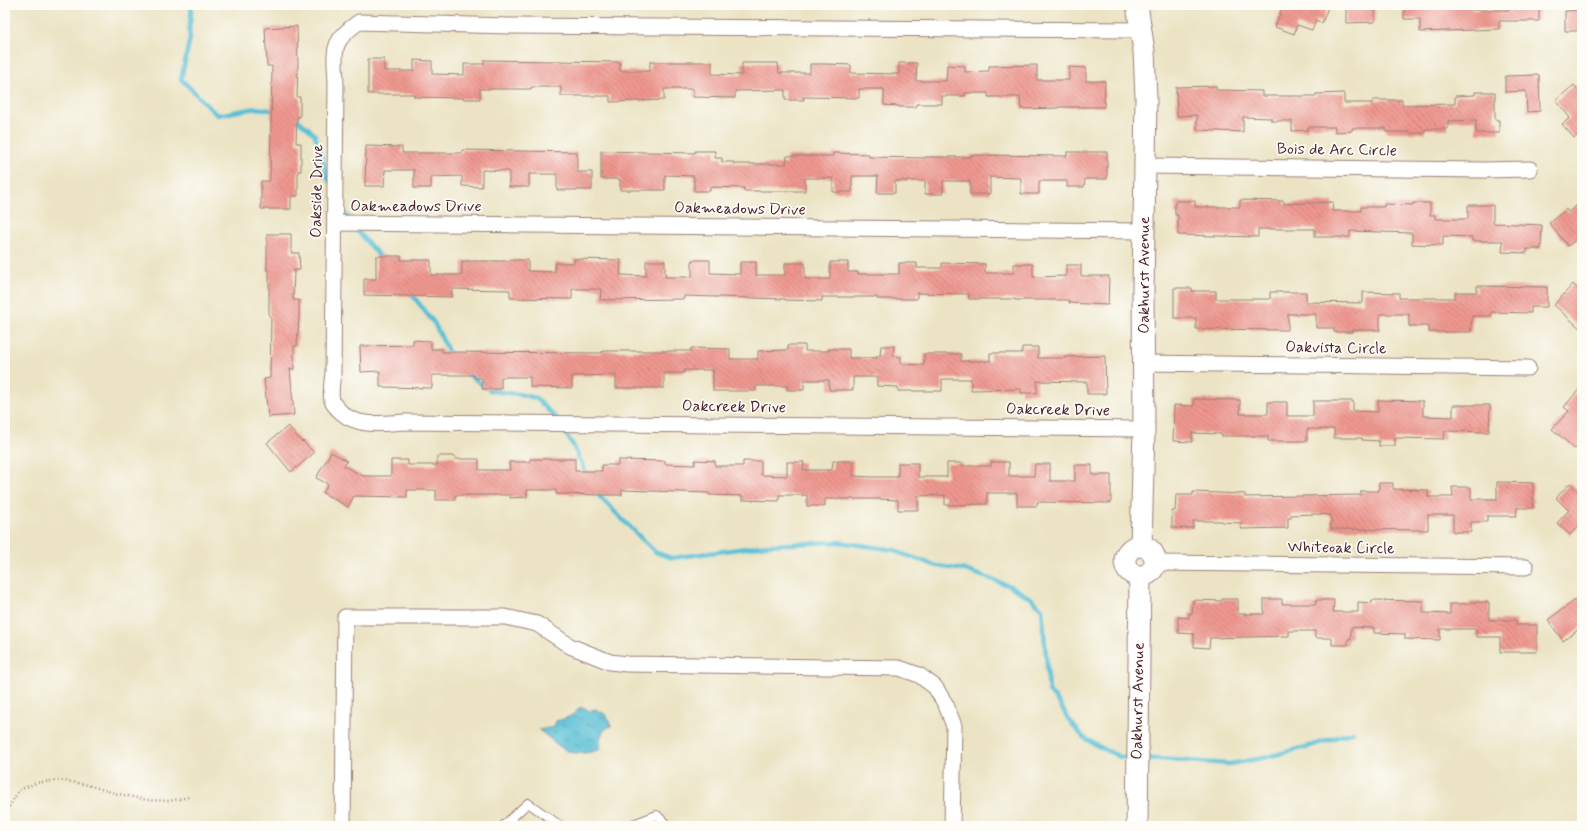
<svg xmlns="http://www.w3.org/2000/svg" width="1587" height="831" font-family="Mynerve,sans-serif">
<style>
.water{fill:url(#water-ripples);stroke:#527081}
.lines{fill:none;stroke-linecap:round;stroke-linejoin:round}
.stream{stroke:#5ac0d7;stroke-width:4.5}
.building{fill:url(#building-back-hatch)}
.lane-casing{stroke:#9a8177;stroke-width:10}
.street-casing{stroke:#9a8177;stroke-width:17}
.secondary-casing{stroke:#9a8177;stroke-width:23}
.path{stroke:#9a8177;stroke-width:2.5;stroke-dasharray:1 3;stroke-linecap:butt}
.lane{stroke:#fff;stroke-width:8}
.street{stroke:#fff;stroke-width:15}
.secondary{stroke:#fff;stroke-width:21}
.labels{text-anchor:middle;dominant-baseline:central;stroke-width:3.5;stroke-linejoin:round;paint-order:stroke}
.street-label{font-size:16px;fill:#4a1f2b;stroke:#fdfcf7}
</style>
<defs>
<pattern id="water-ripples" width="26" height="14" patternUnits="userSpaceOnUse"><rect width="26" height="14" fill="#5ac0d7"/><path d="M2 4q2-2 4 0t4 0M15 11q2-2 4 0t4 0" fill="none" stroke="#4c9baf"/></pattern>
<pattern id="building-back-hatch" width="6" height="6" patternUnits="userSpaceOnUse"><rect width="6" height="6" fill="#ef978f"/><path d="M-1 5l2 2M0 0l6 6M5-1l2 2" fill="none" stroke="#c47b75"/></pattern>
</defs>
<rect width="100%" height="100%" fill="#fdfcf7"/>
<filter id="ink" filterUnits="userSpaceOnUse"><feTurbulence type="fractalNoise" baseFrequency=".025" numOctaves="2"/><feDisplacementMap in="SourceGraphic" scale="8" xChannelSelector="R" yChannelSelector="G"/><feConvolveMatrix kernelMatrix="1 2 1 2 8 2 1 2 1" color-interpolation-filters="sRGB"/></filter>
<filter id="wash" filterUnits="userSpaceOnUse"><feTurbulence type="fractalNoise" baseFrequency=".012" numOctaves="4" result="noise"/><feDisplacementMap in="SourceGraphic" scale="16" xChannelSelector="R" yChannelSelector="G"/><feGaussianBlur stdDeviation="0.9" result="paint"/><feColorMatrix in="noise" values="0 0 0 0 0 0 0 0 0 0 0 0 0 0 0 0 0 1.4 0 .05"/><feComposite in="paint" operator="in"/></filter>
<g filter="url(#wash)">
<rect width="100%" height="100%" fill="#ebe3c3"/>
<path class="water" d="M579,708H585L589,711L595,709C604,713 609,715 611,726C601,729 598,741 601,749C568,760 563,748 539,730L554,727L556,721C566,719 573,716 579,708Z"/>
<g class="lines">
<g class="stream">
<polyline points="192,5 189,31 190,38 181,79 217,115 256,108 277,111"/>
<polyline points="293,116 309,129 315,135 329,181"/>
<polyline points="339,199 344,213 349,219"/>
<polyline points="354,227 382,259"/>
<polyline points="410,292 434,323 451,357"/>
<polyline points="465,372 491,391 518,394 536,398 558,420"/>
<polyline points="561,427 573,445 588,477"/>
<polyline points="596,490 600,497 655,552 672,558 768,545 839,542 895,550 900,553 937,566 965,570 1010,586 1032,599 1042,609 1049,691 1059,703 1069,720 1083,737 1096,745 1120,757 1133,757"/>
<polyline points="1143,758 1230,764 1263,758 1310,746 1353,732"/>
</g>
</g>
<g id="blocks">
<g class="building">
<polygon points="1283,5 1329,5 1322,23 1316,20 1312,30 1297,25 1294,34 1275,27"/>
<polygon points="1346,5 1375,5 1375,22 1346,23"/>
<polygon points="1404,5 1472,5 1472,10 1510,10 1510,5 1539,5 1539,21 1499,21 1499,29 1420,32 1420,19 1404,19"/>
<polygon points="1582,10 1582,31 1565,31 1565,11"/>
<polygon points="297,26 298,65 297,97 300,97 300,117 297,117 296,143 301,143 301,171 298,171 298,196 291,196 291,209 261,209 261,181 270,181 272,66 267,66 265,28"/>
<polygon points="368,59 384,59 384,71 414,71 414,60 432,61 432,74 464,75 464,64 484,64 484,60 620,62 620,71 650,71 650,62 712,62 712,74 742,75 742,63 778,63 779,73 810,73 810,64 827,64 851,65 851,73 899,74 899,63 917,63 916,81 946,81 947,65 965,66 965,72 989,71 989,66 1037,65 1037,80 1069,80 1069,67 1086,68 1086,81 1105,81 1104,107 1058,107 1058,108 1021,109 1020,97 988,97 988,93 965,93 965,96 942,96 942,104 916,104 916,107 899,107 899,106 884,105 884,89 859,89 859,98 803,97 804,100 785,100 785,90 735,91 735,98 693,97 693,89 664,89 664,100 610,102 610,96 561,96 561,87 531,87 531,89 480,89 480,99 464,99 464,98 414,97 414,94 368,94"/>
<polygon points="1539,75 1540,111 1527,112 1526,91 1505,92 1505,76"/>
<polygon points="1574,85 1582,95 1582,132 1574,138 1562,124 1570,118 1556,100"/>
<polygon points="1216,86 1216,90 1262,91 1262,96 1316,96 1316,94 1344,93 1344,103 1373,103 1373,100 1402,100 1402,105 1455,104 1455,96 1475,95 1475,92 1495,92 1495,120 1499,120 1499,133 1476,133 1476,120 1448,121 1448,129 1425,129 1425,133 1409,133 1409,132 1386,132 1386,128 1352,128 1352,131 1335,132 1335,127 1308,127 1308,130 1292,131 1292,121 1271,121 1271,118 1243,117 1243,132 1197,130 1197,115 1177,116 1176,87"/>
<polygon points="366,146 402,147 402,153 462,153 462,150 577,152 577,172 592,172 592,190 557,190 557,174 529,174 529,187 509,187 509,171 482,170 482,187 462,186 462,176 431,177 431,188 414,188 414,170 385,170 384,186 365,186"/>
<polygon points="601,151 695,153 695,151 715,151 715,158 722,158 722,162 734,162 734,164 786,164 787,156 833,156 833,153 869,154 869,157 925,158 925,157 971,157 971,155 1067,156 1067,152 1107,152 1107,179 1085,179 1084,187 1067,187 1067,181 1039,181 1039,194 1021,194 1021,178 990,177 990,194 970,194 970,181 943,181 943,194 925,194 925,181 895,181 895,193 877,193 878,176 852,176 852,192 833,192 833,178 805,178 805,191 743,191 744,188 710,187 710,191 694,191 694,176 665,175 665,190 620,190 620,179 601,179"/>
<polygon points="1240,200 1284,201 1284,204 1333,202 1332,211 1361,211 1361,207 1384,207 1384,204 1413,205 1413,203 1430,203 1430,215 1435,215 1435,219 1468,219 1468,205 1493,205 1493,223 1542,225 1541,249 1527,249 1527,253 1502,252 1503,241 1472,241 1472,237 1443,236 1443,245 1412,244 1412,233 1350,231 1350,237 1315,237 1315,229 1258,229 1258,237 1178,235 1178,215 1175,215 1175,201 1195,201 1195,207 1240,207"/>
<polygon points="1582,202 1582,235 1568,246 1549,223 1566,209 1568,212"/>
<polygon points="267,234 291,234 291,253 299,253 300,270 294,270 293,300 299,300 299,316 297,346 294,346 294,369 290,369 294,415 268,417 264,379 270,378 271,316 269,316 269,271 267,271"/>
<polygon points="376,256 401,256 401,260 431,260 431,275 462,275 462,261 510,261 510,260 528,260 528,271 555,272 555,263 574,263 574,259 621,260 620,275 646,276 646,261 665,261 665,277 692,277 692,260 710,260 710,273 740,274 740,262 756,262 756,275 785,275 785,263 805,263 805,279 830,279 830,262 848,262 848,272 858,272 858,274 899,274 899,263 917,263 917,268 942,268 942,263 985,264 985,273 1014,273 1014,264 1033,264 1033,277 1066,276 1066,265 1081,265 1081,276 1109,276 1108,305 1069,303 1069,300 1015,300 1015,299 969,299 969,294 917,293 917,299 877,299 877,297 822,297 822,301 785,300 785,299 684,296 684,299 600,300 601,289 572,289 572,299 510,298 510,290 452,289 452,297 364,295 364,279 376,279"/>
<polygon points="1573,284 1582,293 1582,330 1554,305"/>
<polygon points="1477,286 1547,287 1547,307 1531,307 1531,313 1491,312 1491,316 1472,316 1471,332 1429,332 1429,326 1409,326 1409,314 1380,314 1380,330 1352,330 1352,332 1334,332 1334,328 1316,328 1316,314 1288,314 1288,330 1196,329 1196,318 1174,318 1174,288 1192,288 1192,291 1216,291 1216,299 1270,299 1270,292 1306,292 1306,302 1363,303 1363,292 1399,293 1399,298 1455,298 1455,292 1477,292"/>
<polygon points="413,340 431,341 431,349 442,349 442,352 602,353 602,351 691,351 691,348 730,349 730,359 758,359 758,351 788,350 788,345 805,345 805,351 829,351 829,349 849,349 849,358 877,358 877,356 880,356 881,346 894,346 893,356 901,357 901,364 924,365 924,354 961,354 961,361 990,361 990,353 1022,353 1022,347 1038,347 1038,358 1065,358 1065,357 1105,356 1106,394 1087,394 1087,382 1037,381 1037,393 1021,393 1021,389 971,390 971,379 942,379 942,391 898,391 898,387 877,386 877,377 853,377 853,390 829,390 829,380 804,380 804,390 787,390 787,386 756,386 756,391 713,391 713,370 684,370 684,373 664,373 664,388 616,388 616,375 572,376 572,388 530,387 530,377 501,377 501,389 482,389 482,378 474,378 474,375 432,375 432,388 380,387 380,371 361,372 360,346 413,345"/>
<polygon points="1582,386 1582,441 1575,449 1552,429 1569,411 1564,407"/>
<polygon points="1194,399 1240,400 1240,414 1268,414 1268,402 1287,402 1287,416 1313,416 1313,401 1353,401 1353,411 1378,412 1378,400 1423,401 1423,416 1453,417 1453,405 1490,405 1489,432 1445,431 1444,439 1395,438 1395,446 1379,446 1379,441 1362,440 1362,438 1334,438 1334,429 1307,429 1307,441 1268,441 1268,436 1221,436 1221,434 1192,433 1192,442 1173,441 1174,405 1194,406"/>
<polygon points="288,426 302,442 303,441 314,453 291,472 267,443"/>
<polygon points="331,452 347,461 344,466 363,476 391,476 391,460 408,460 408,465 437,465 437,456 455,456 455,459 479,459 479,470 510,470 509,462 530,462 530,459 575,459 575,471 602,471 602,465 618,465 618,460 665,461 665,464 695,465 695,460 715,461 715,466 743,466 743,461 761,461 761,475 787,476 787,462 804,462 803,470 832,470 833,461 853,461 853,476 871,477 898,477 898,463 918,463 918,477 947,477 947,463 962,463 962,466 991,466 991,462 1009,462 1009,476 1034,476 1035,464 1050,464 1050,481 1075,481 1075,465 1092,465 1092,475 1111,475 1111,503 1037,502 1037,506 1017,506 1017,493 987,493 987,504 945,505 945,495 918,496 918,510 898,510 898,500 879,499 825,499 825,506 807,506 807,495 779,495 779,501 742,500 742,496 709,495 709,493 622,490 622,495 602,495 556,494 556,490 527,490 527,497 510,498 510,495 455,495 455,500 436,500 436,490 407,490 407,497 354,496 348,507 323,493 328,484 316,478"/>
<polygon points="1497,482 1533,483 1533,508 1517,508 1516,516 1487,516 1487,522 1471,522 1471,532 1453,532 1453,515 1428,515 1428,530 1331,529 1331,515 1315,514 1291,515 1291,518 1288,518 1288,528 1241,529 1242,523 1222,522 1222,521 1193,521 1193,528 1172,528 1172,511 1175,511 1176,495 1193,495 1193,492 1245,494 1245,497 1361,495 1361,491 1379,491 1379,483 1393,483 1393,489 1428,490 1428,497 1453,497 1452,487 1471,487 1471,499 1497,499"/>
<polygon points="1570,483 1582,495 1582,523 1570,535 1557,523 1570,509 1567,509 1556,498"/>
<polygon points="1582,595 1582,627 1563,641 1548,620"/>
<polygon points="1222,599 1238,599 1238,614 1264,614 1264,599 1282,599 1282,604 1316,604 1316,600 1334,600 1333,612 1358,612 1358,602 1372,603 1372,600 1423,601 1423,613 1450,614 1450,604 1470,604 1470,602 1489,602 1489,620 1516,620 1516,625 1537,625 1537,652 1500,652 1500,637 1476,637 1476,629 1440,629 1440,640 1405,639 1405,634 1374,633 1374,628 1351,627 1351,639 1348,639 1348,645 1332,645 1332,638 1315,638 1315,631 1289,631 1289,636 1210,638 1209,648 1194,647 1194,634 1178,633 1178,617 1189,618 1189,613 1192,614 1193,600 1222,601"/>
</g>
</g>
</g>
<g filter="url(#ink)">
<use href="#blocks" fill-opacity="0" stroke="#9a8177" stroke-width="1"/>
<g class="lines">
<g class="lane-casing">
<g id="lane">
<polyline points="503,826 528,803 561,826"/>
<polyline points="628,826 657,815 668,826"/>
</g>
</g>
<g class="street-casing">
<g id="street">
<path d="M1141,30L509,26L359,22C329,42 335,52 336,84L333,373C332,382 330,392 332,401C334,406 338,409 342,413C359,428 384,423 405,422L1144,429"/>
<polyline points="1145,166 1484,170 1530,169"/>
<polyline points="335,223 1144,231"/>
<polyline points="1143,363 1528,368"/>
<polyline points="1155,563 1526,567"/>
<polyline points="343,826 345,617 505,617 537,624 570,646 610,662 627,664 899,668 919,675 935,687 946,705 954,726 952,826"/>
</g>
</g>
<g class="secondary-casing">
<g id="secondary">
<polyline points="1137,5 1144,51 1146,98 1143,292 1144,429 1141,546"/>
<circle cx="1140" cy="561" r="15"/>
<polyline points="1137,826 1140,577"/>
</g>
</g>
<polyline class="path" points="6,826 6,812 19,790 36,783 59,780 88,785 114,793 147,800 169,801 189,797"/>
<use href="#lane" class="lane"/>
<use href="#street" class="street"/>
<use href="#secondary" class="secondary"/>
</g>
</g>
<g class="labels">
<g class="street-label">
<text transform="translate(1337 150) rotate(1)">Bois de Arc Circle</text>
<text transform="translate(317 191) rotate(-89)">Oakside Drive</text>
<text x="416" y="206">Oakmeadows Drive</text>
<text transform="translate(740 209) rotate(1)">Oakmeadows Drive</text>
<text transform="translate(1144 275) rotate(-90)">Oakhurst Avenue</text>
<text transform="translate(1336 348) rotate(1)">Oakvista Circle</text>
<text transform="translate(734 407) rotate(1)">Oakcreek Drive</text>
<text transform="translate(1058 410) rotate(1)">Oakcreek Drive</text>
<text transform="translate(1341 548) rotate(1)">Whiteoak Circle</text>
<text transform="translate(1138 701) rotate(-89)">Oakhurst Avenue</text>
</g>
</g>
<rect width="1587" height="831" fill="none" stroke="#fdfcf7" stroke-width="20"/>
</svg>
